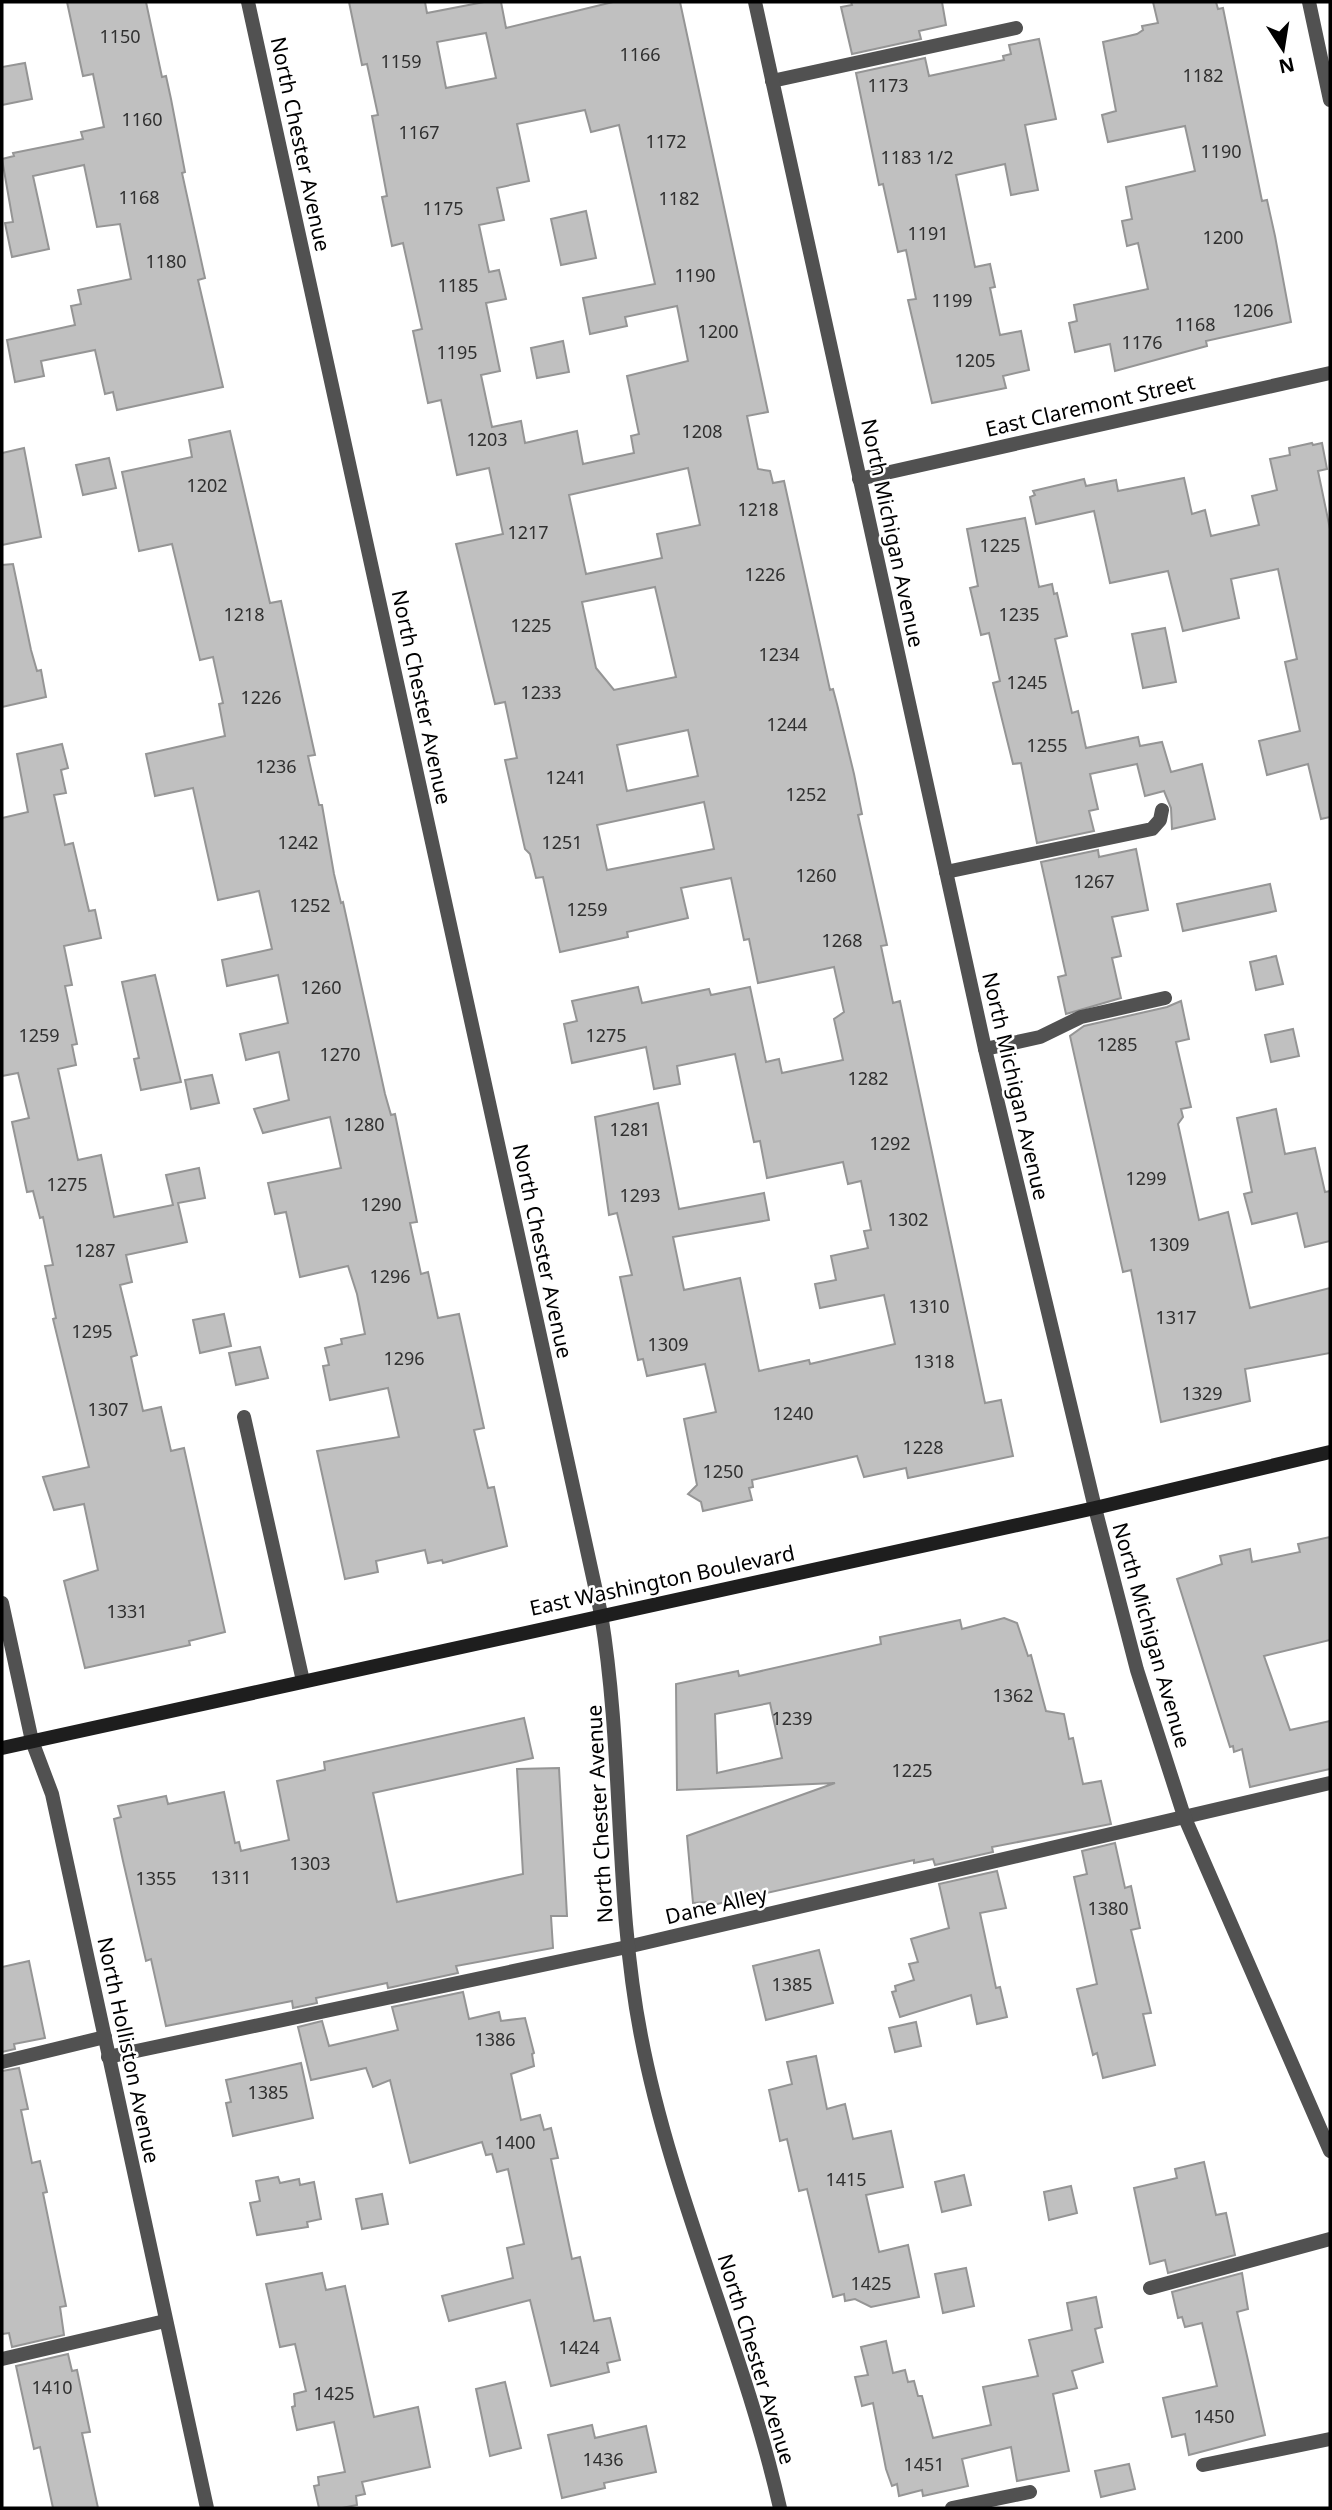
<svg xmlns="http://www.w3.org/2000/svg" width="1332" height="2510" font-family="'Noto Sans',sans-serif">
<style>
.building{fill:#c0c0c0;stroke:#959595;stroke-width:2;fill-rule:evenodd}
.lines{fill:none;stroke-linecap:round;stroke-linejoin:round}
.service{stroke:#515151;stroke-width:14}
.minor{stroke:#515151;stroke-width:14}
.secondary{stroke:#1e1e1e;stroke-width:14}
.labels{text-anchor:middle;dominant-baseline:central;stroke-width:5;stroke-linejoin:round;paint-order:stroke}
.number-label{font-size:18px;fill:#303030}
.street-label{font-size:21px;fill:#000;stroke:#fff}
</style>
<rect width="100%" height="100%" fill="#fff"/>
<g class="building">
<polygon points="67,2 146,2 162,77 166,76 171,99 185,172 182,173 205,278 198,280 223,387 117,410 113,392 105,394 95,350 41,361 44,376 15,382 7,340 75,325 71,306 81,304 78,290 131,279 120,224 97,227 84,165 33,176 49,249 12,257 5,223 13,222 2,159 14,156 13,153 83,139 81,132 104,127 93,74 83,76"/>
<path d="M349,2H425L427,13L484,2H501L506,28L613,2H680L768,412L747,416L758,469L770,471L773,483L784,481L830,690L833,689L837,704L854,774L862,814L858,815L887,945L881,946L893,1003L900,1001L985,1403L1001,1400L1013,1456L908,1478L906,1468L864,1477L857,1456L752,1480L753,1487L749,1488L752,1500L703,1511L701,1502L688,1494L697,1485L684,1419L716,1412L705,1364L647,1376L643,1359L638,1360L620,1277L632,1275L617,1213L609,1215L595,1117L658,1103L679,1209L764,1193L769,1220L673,1237L684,1290L740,1278L759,1371L809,1360L810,1364L895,1344L884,1295L820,1308L815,1284L836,1280L831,1256L868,1248L864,1231L871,1230L861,1181L848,1184L843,1162L767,1178L760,1141L754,1142L735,1054L677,1066L680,1084L654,1089L646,1047L572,1063L564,1024L577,1021L572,1001L638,987L642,1003L709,989L711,995L750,987L766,1062L779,1059L782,1073L843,1060L834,1019L844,1012L834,967L758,983L749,939L744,940L731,878L681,888L688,918L627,932L628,937L560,952L543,877L536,878L530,854L525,849L505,760L517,758L505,702L495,704L456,544L503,534L489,468L457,475L441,400L428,403L413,331L422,329L403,243L392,246L382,197L387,196L372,116L378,115L367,64L362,65ZM486,33L496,78L446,88L437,42ZM585,110L591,132L619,125L655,284L583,298L590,334L627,326L625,317L677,306L688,361L627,376L639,434L631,436L634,453L583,464L577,431L525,443L521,421L492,427L481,375L500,371L486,303L506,299L499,270L489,272L479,225L504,220L497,188L529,181L517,124ZM688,468L700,525L657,534L662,558L586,574L569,495ZM655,587L676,677L614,690L596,668L582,602ZM688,730L698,776L627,791L617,745ZM704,802L714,849L607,870L597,825Z"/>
<polygon points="851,2 942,2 946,25 919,31 921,39 852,54 841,7 852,5"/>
<polygon points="1153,2 1216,2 1218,9 1223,8 1262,201 1267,200 1275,236 1291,322 1206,341 1207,346 1115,371 1110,344 1075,352 1069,323 1077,321 1074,305 1148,289 1138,243 1127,246 1122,221 1132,219 1126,187 1195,171 1185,126 1108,142 1102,115 1116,111 1103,42 1137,34 1143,30 1142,26 1158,23"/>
<polygon points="1039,39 1056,119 1025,125 1038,190 1011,195 1005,164 956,175 975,267 990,264 995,287 990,288 1000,335 1021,331 1029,370 1003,376 1006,388 932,403 908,300 916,299 906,250 898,252 883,184 879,185 856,73 925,58 929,76 1004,60 1003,56 1011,54 1009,45"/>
<polygon points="25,63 32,99 2,105 2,67"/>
<polygon points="586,211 596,258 561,265 551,219"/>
<polygon points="563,341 569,372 537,378 531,348"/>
<polygon points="230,431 270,603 281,601 295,664 315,755 308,756 319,805 322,805 334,874 341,903 343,902 385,1094 391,1115 395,1114 417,1222 410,1223 421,1274 428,1272 438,1318 459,1314 484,1428 474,1430 488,1488 494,1487 507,1546 443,1563 442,1560 428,1563 425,1550 376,1561 378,1572 345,1579 317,1451 399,1437 388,1388 330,1400 323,1366 329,1365 325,1348 342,1344 341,1339 365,1334 357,1294 348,1266 300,1277 286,1212 275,1214 268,1183 341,1168 330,1117 263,1133 254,1109 289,1100 279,1052 246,1060 240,1034 288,1023 278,975 227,986 222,960 272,949 259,891 218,900 193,788 155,796 146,754 225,736 219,704 223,703 213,657 200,660 172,544 139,551 122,472 192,457 189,440"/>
<polygon points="1312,443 1313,445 1322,443 1327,469 1318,471 1330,529 1330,817 1321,819 1308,764 1267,775 1259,741 1300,731 1285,662 1297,659 1278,569 1231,579 1239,618 1183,631 1168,571 1110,583 1094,511 1036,524 1030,497 1035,495 1033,491 1084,479 1086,486 1116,480 1118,491 1184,478 1192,514 1205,510 1211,536 1259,525 1252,496 1277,490 1270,459 1290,455 1289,448"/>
<polygon points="24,448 41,537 2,545 2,453"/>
<polygon points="109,458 116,488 83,495 76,465"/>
<polygon points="1025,518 1039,587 1052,584 1054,594 1057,593 1067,636 1055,639 1072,713 1078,711 1086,748 1138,737 1140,746 1162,742 1171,772 1202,764 1215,819 1172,829 1171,808 1164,791 1145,796 1137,764 1090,774 1098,809 1089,811 1094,831 1037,843 1021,763 1013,764 993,683 1000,681 989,633 981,635 970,588 978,586 967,529"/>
<polygon points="13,564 31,650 37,671 41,670 46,697 2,707 2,565"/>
<polygon points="1165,628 1176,682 1143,688 1132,634"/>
<polygon points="62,744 68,768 61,770 66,793 54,795 65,845 73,843 89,911 95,910 101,938 64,946 72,985 65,986 77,1044 72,1045 76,1065 58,1069 78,1160 101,1155 114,1217 173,1205 166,1175 199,1168 205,1198 178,1203 187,1242 126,1255 132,1282 120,1285 137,1355 131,1357 143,1411 161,1407 171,1451 184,1448 225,1632 189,1641 190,1645 85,1668 64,1581 98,1570 84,1504 54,1510 43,1477 89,1467 53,1319 56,1318 45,1266 53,1265 43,1217 40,1218 33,1191 27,1192 12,1122 29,1118 18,1073 2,1076 2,818 28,812 17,754"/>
<polygon points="1136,849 1148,910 1112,917 1121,956 1112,958 1121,998 1066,1014 1058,977 1066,975 1041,862 1098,850 1099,857"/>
<polygon points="1270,884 1276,911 1183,931 1177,904"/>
<polygon points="1276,956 1283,984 1256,990 1250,962"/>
<polygon points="155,975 181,1082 141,1090 134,1059 139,1058 122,982"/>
<polygon points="1181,1001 1189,1039 1176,1042 1191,1107 1181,1109 1183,1117 1178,1124 1199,1220 1228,1212 1250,1308 1330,1288 1330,1353 1245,1369 1250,1401 1161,1422 1131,1270 1123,1272 1070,1036 1084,1026 1167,1007"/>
<polygon points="1293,1029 1299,1056 1271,1062 1265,1035"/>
<polygon points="212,1075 219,1103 191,1109 185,1080"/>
<polygon points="1276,1109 1285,1154 1315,1148 1325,1192 1330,1191 1330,1241 1305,1247 1297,1213 1252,1224 1244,1194 1252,1192 1237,1118"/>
<polygon points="224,1314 231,1346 200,1353 193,1320"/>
<polygon points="260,1347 268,1378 236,1385 229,1353"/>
<polygon points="1330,1537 1330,1640 1264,1656 1290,1730 1330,1721 1330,1769 1250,1787 1242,1749 1234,1752 1233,1746 1230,1747 1177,1579 1222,1564 1220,1556 1250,1549 1252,1562 1300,1552 1298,1544"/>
<path d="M1004,1618L1017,1623L1028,1656L1031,1655L1046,1711L1064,1714L1069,1739L1073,1738L1083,1784L1101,1781L1111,1824L992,1847L993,1852L935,1865L933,1859L914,1863V1860L708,1906L707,1902L693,1903L687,1836L835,1783L677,1790L676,1684L738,1671L739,1676L881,1644L880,1637L960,1620L962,1629ZM770,1703L782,1758L717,1773L715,1714Z"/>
<polygon points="524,1718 533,1758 373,1793 397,1902 523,1874 517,1769 559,1768 567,1916 551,1916 553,1948 456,1966 458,1973 388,1988 387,1983 316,1998 317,2003 293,2008 292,2001 166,2026 151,1959 146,1961 123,1861 114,1819 121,1817 118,1806 166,1796 168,1804 224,1792 235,1843 239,1842 241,1851 289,1840 277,1781 325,1770 324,1762"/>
<polygon points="1115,1843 1125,1888 1131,1886 1140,1928 1131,1930 1151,2013 1143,2014 1155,2065 1103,2078 1097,2053 1093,2055 1077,1989 1097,1984 1074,1877 1087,1874 1082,1851"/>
<polygon points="997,1871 1006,1908 980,1913 996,1988 1000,1987 1007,2017 977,2024 971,1995 900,2017 892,1992 896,1991 895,1986 914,1980 909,1964 918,1962 911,1939 949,1928 939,1884"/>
<polygon points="819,1950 833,2003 766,2020 753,1966"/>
<polygon points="29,1961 45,2038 14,2044 15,2049 2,2052 2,1967"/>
<polygon points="463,1992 469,2019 499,2012 501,2021 525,2018 534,2053 532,2054 534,2066 511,2074 521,2120 540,2115 544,2130 551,2128 558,2158 551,2159 572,2259 580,2257 594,2321 610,2318 620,2360 607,2363 609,2372 551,2386 530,2300 449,2321 442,2296 513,2278 507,2248 524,2244 508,2169 497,2172 492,2154 486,2155 482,2142 410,2163 390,2080 373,2087 366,2068 311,2080 298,2027 322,2021 329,2046 398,2030 392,2007"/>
<polygon points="916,2022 921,2046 895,2052 889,2028"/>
<polygon points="816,2056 827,2109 845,2104 853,2139 891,2131 903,2187 866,2195 879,2252 908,2245 919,2297 871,2307 855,2299 845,2301 844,2294 833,2297 807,2189 799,2191 787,2139 780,2141 769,2090 792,2084 787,2062"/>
<polygon points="301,2063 313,2118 233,2136 226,2103 231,2102 226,2080"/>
<polygon points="19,2068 28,2109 21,2110 32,2163 40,2161 47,2192 43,2193 66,2306 60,2307 64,2335 12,2347 9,2333 2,2334 2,2071"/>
<polygon points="1204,2162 1216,2215 1226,2213 1235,2255 1168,2273 1165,2260 1150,2264 1134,2188 1177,2178 1175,2169"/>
<polygon points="964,2175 971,2205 942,2212 935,2182"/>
<polygon points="278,2177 280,2183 299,2179 300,2185 314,2182 321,2219 307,2222 308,2227 257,2235 250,2203 260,2201 256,2181"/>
<polygon points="1071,2186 1077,2213 1049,2220 1044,2192"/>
<polygon points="382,2194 388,2224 362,2229 356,2199"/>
<polygon points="966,2268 974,2306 943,2313 935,2274"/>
<polygon points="322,2273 326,2290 345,2286 374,2417 418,2407 430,2467 362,2482 365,2494 356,2496 357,2505 342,2508 319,2508 314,2486 319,2485 318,2477 345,2472 334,2422 297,2430 292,2407 295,2406 294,2394 306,2391 295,2344 280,2347 266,2284"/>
<polygon points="1242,2273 1248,2309 1237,2312 1265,2435 1189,2455 1185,2434 1172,2437 1163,2398 1217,2386 1202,2323 1185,2327 1182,2317 1178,2318 1172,2292"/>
<polygon points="1096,2297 1102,2327 1095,2329 1103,2362 1072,2371 1077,2388 1053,2394 1069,2471 1017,2481 1011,2447 962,2459 968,2486 923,2496 922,2490 899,2496 897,2484 892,2486 886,2469 873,2403 862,2406 855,2377 868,2375 861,2347 886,2341 893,2373 905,2370 908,2382 914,2381 918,2396 922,2396 933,2438 991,2425 983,2387 1038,2376 1029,2340 1072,2330 1067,2303"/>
<polygon points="68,2354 72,2371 77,2370 90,2432 82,2433 98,2508 53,2508 40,2447 34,2449 16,2366"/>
<polygon points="505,2382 521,2448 490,2456 476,2389"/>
<polygon points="592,2425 595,2438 646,2426 656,2472 604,2483 605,2488 562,2498 548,2435"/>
<polygon points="1129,2464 1135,2489 1101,2497 1095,2471"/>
</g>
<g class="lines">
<g class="service">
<polyline points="772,81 1016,28"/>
<polyline points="946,872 1152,829 1160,820 1162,810"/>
<polyline points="985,1049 1040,1037 1081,1017 1165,998"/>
<polyline points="244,1417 303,1681"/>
<polyline points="108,2057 627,1947 1330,1783"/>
<polyline points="2,2062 105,2037"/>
<polyline points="1150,2288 1330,2239"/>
<polyline points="2,2359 165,2321"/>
<polyline points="1203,2465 1330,2439"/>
<polyline points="952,2508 1030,2492"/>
</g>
<g class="minor">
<path d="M248,2L601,1614C624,1754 614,1897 641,2036C672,2198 744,2348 780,2508"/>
<polyline points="755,2 985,1049 1095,1508 1137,1670 1184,1816 1330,2151"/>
<polyline points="1309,2 1330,100"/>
<polyline points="859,479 1330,373"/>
<polyline points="2,1603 32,1741 52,1794 207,2508"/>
</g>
<polyline class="secondary" points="2,1748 1095,1508 1330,1452"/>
</g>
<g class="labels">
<g class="number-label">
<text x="120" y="36">1150</text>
<text x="640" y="54">1166</text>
<text x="401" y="61">1159</text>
<text x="1203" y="75">1182</text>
<text x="888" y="85">1173</text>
<text x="142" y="119">1160</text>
<text x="419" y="132">1167</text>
<text x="666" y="141">1172</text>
<text x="1221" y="151">1190</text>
<text x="917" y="157">1183 1/2</text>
<text x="139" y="197">1168</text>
<text x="679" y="198">1182</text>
<text x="443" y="208">1175</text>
<text x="928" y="233">1191</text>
<text x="1223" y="237">1200</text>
<text x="166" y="261">1180</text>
<text x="695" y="275">1190</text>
<text x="458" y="285">1185</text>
<text x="952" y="300">1199</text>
<text x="1253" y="310">1206</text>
<text x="1195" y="324">1168</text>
<text x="718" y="331">1200</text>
<text x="1142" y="342">1176</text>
<text x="457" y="352">1195</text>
<text x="975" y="360">1205</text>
<text x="702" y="431">1208</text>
<text x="487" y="439">1203</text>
<text x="207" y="485">1202</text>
<text x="758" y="509">1218</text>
<text x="528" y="532">1217</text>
<text x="1000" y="545">1225</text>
<text x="765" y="574">1226</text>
<text x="244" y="614">1218</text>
<text x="1019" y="614">1235</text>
<text x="531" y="625">1225</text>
<text x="779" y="654">1234</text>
<text x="1027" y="682">1245</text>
<text x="541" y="692">1233</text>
<text x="261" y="697">1226</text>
<text x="787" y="724">1244</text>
<text x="1047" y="745">1255</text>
<text x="276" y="766">1236</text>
<text x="566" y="777">1241</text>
<text x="806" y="794">1252</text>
<text x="298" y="842">1242</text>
<text x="562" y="842">1251</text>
<text x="816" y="875">1260</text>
<text x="1094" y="881">1267</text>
<text x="310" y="905">1252</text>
<text x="587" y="909">1259</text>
<text x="842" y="940">1268</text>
<text x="321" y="987">1260</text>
<text x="39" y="1035">1259</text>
<text x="606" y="1035">1275</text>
<text x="1117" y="1044">1285</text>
<text x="340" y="1054">1270</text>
<text x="868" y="1078">1282</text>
<text x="364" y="1124">1280</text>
<text x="630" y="1129">1281</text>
<text x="890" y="1143">1292</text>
<text x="1146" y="1178">1299</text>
<text x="67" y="1184">1275</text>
<text x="640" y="1195">1293</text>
<text x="381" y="1204">1290</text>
<text x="908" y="1219">1302</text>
<text x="1169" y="1244">1309</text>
<text x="95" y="1250">1287</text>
<text x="390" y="1276">1296</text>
<text x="929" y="1306">1310</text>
<text x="1176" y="1317">1317</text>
<text x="92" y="1331">1295</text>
<text x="668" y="1344">1309</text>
<text x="404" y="1358">1296</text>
<text x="934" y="1361">1318</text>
<text x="1202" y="1393">1329</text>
<text x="108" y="1409">1307</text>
<text x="793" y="1413">1240</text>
<text x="923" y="1447">1228</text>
<text x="723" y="1471">1250</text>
<text x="127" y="1611">1331</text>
<text x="1013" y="1695">1362</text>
<text x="792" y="1718">1239</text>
<text x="912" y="1770">1225</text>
<text x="310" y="1863">1303</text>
<text x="231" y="1877">1311</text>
<text x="156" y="1878">1355</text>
<text x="1108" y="1908">1380</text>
<text x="792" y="1984">1385</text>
<text x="495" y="2039">1386</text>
<text x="268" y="2092">1385</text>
<text x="515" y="2142">1400</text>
<text x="846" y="2179">1415</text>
<text x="871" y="2283">1425</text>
<text x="579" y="2347">1424</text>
<text x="52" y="2387">1410</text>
<text x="334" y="2393">1425</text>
<text x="1214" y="2416">1450</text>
<text x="603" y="2459">1436</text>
<text x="924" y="2464">1451</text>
</g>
<g class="street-label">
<text transform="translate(301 144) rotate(78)">North Chester Avenue</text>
<text transform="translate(1090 405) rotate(-13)">East Claremont Street</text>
<text transform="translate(893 533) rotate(78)">North Michigan Avenue</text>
<text transform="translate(422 697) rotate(78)">North Chester Avenue</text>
<text transform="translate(1016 1086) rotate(77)">North Michigan Avenue</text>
<text transform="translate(543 1251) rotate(78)">North Chester Avenue</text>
<text transform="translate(662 1580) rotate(-12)">East Washington Boulevard</text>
<text transform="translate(1152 1635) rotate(74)">North Michigan Avenue</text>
<text transform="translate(599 1814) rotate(-93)">North Chester Avenue</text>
<text transform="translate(716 1905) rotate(-13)">Dane Alley</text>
<text transform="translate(129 2050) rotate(78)">North Holliston Avenue</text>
<text transform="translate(757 2359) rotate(73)">North Chester Avenue</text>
</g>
</g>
<rect width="1332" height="2510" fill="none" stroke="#000000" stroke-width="7"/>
<g transform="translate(1283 49) rotate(168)" stroke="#ffffff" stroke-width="5" paint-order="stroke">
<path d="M0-5L12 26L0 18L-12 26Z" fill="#000000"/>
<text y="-10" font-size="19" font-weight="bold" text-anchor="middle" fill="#000000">N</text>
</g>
</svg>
